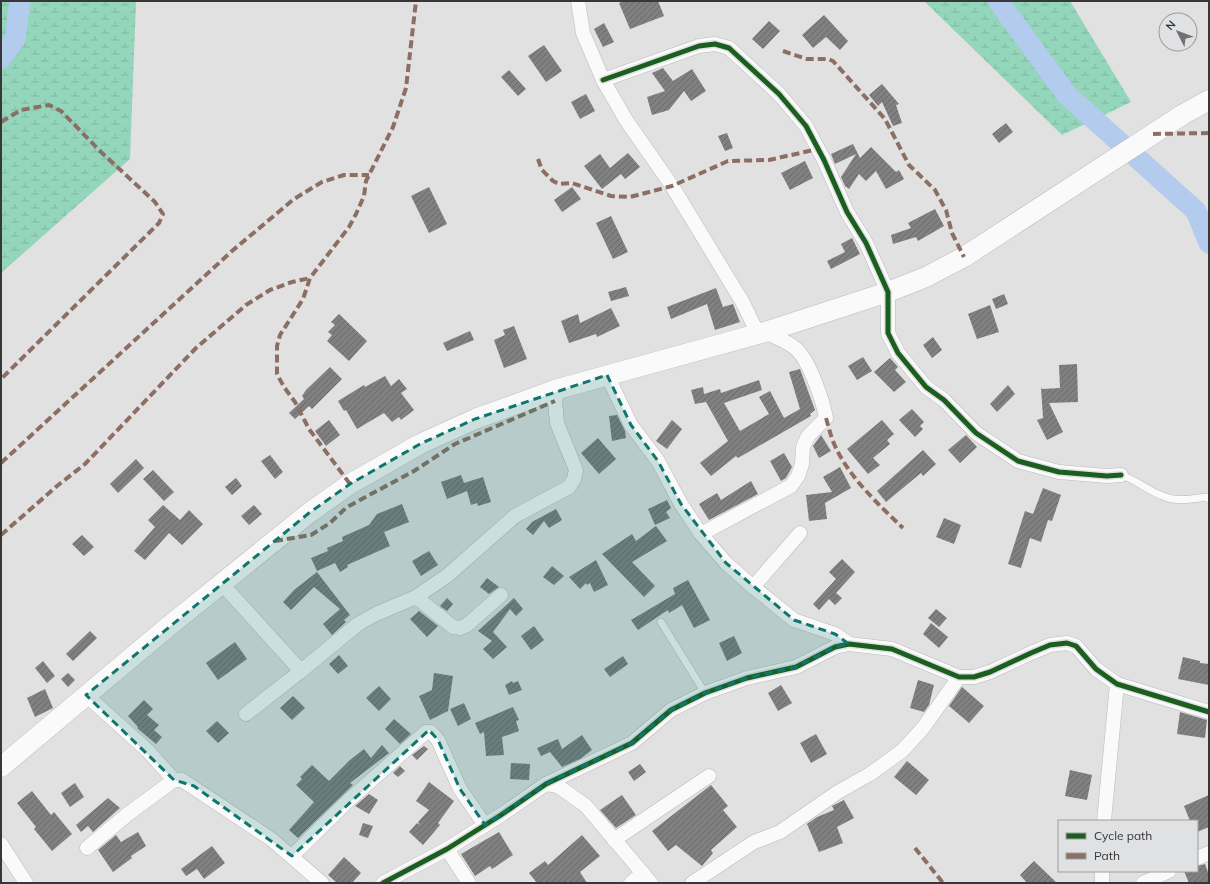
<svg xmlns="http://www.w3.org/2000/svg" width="1210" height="884" font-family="Mulish,sans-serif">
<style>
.wetland{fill:url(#wetland-marsh)}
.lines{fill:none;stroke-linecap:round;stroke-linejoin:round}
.river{stroke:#b3cbec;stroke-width:21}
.building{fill:url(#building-hatch)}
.service-casing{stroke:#bababa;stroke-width:8}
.minor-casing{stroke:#bababa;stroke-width:15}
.secondary-casing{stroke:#bababa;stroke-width:21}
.service{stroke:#fafafa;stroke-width:7}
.minor{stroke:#fafafa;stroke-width:14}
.secondary{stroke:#fafafa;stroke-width:20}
.quiet{stroke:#8d6e63;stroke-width:4;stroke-dasharray:8 4;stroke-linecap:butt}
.cycleway-casing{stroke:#e0e1e2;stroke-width:8}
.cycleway{stroke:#1b5e20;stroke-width:5}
.marked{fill:#0f766e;fill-opacity:0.2;stroke:#0f766e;stroke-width:3;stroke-dasharray:8 5;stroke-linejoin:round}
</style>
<defs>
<pattern id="wetland-marsh" width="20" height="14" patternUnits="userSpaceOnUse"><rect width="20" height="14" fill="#94d6bc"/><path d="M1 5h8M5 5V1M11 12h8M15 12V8" fill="none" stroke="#80b8a2"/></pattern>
<pattern id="building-hatch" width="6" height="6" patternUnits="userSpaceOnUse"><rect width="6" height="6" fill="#808080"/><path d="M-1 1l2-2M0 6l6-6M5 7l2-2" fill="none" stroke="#6a6a6a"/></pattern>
</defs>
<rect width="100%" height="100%" fill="#e1e1e1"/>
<g class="wetland">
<polygon points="1,1 136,1 130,159 1,273"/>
<polygon points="924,1 1070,1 1131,102 1062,135"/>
</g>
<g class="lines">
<g class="river">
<polyline points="998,1 1067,95 1196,211 1209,243"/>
<polyline points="1,58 15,39 20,1"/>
</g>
</g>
<g class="building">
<polygon points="625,1 658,1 664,16 630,29 619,3"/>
<polygon points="824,15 848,41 840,50 826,37 813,48 802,35"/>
<polygon points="769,21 780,31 763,49 752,39"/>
<polygon points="604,23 614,42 603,47 594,29"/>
<polygon points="544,45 562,71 546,82 528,56"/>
<polygon points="663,68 673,81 692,69 706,91 691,101 684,91 669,110 652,115 647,97 665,91 652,73"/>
<polygon points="509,70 526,89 518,96 501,77"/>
<polygon points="882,84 899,104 896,105 902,123 893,126 882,102 878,106 869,95"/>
<polygon points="586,94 595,111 580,119 571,102"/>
<polygon points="1006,123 1013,132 999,143 992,134"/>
<polygon points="727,133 733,148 725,151 718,136"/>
<polygon points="853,144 860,158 871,147 896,172 899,170 904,179 886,189 876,171 866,181 859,174 849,189 845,186 841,177 856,154 835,164 831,154"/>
<polygon points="628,153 640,167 625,179 621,174 602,189 584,166 600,154 610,168"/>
<polygon points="805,161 813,178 790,190 781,173"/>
<polygon points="429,187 447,224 429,233 411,196"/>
<polygon points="572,187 581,199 562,212 554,200"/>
<polygon points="935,209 944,226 918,241 916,237 893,244 891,235 911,228 908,223"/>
<polygon points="611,216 628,252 613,259 596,223"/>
<polygon points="852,238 860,254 831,269 827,261 845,252 841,244"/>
<polygon points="626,287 629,296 611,301 608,292"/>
<polygon points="716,288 723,307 733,304 740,322 715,330 707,304 671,319 667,307"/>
<polygon points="1004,294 1008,304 996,309 992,299"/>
<polygon points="990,305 999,332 977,339 968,314"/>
<polygon points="611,308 620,326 597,337 596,334 569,343 561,321 578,314 580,323"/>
<polygon points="339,314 367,341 349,361 327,341 332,335 328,332 335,325 331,322"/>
<polygon points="514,326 527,359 504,368 494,340 505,335 503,330"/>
<polygon points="470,331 474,340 447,351 443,343"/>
<polygon points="933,337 942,350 932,358 923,345"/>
<polygon points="863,357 872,371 857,380 848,366"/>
<polygon points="890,358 898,367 895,370 906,382 894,392 874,372"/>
<polygon points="1077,364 1078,402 1049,403 1063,432 1047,440 1037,420 1043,418 1041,387 1042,389 1060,388 1059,365"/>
<polygon points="330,367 342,379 312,409 309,406 295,419 289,413 304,399 302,396 306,390"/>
<polygon points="800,369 815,410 810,414 811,416 738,458 736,456 711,476 700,463 728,441 706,402 695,404 691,390 703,387 704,394 720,389 721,393 759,380 762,390 724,403 740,431 769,414 759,397 770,391 784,418 800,409 789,372"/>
<polygon points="385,376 391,386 399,379 407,389 401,393 414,410 401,420 399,417 392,422 384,413 357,429 346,410 344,411 338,401 364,385 365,387"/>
<polygon points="1008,385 1015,394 997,412 990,404"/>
<polygon points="912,409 924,422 920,426 923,429 915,437 899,420"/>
<polygon points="617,415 625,431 626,438 612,441 609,416"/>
<polygon points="329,420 340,435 326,446 315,431"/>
<polygon points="672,420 682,429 667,449 656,441"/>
<polygon points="882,420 894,434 887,440 890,444 873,458 880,465 868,474 847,449"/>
<polygon points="821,435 831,451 819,458 813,446"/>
<polygon points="966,435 977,447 960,463 948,450"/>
<polygon points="598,438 616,459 599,474 581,453"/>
<polygon points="923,450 936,464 923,476 921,473 886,502 877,491"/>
<polygon points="784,453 792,467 786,478 781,481 770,461"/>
<polygon points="270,455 283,472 275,479 261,461"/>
<polygon points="136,459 144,468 118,493 110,484"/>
<polygon points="840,467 851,488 825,503 827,519 809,521 806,495 832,492 823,477"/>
<polygon points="153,470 174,492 164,501 143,479"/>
<polygon points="461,475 464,483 483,477 491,502 478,506 477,503 471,505 467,491 447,499 441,482"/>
<polygon points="236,478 242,486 232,495 225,487"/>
<polygon points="751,481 758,494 709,520 699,504 717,493 721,500"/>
<polygon points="1043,488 1061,495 1052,521 1048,520 1041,542 1030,538 1021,568 1008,564 1025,511 1033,514"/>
<polygon points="667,500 671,508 666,512 670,518 655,525 648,509"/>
<polygon points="402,504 409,522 384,532 390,546 347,565 348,567 340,572 335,563 317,571 311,558 328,551 327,548 343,541 342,537 369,525 377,514"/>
<polygon points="163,505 180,520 189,510 203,524 182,545 169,533 145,560 134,551 155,527 148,520"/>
<polygon points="254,505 262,514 249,525 241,516"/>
<polygon points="556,509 562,520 549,528 544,521 533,535 526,529 532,522"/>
<polygon points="944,518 961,525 954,544 936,537"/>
<polygon points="656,526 667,541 632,562 655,586 644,597 602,554 632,534 636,541"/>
<polygon points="82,535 94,547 84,556 72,544"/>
<polygon points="429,551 438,565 421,576 412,561"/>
<polygon points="842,559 855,572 836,593 842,598 835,605 829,599 819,610 813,604 836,579 829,572"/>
<polygon points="596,560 608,585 594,592 590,583 587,585 586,583 580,589 569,577"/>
<polygon points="552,566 564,576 554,585 543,577"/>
<polygon points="317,572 350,615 344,620 346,622 332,635 323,624 340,609 314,587 291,610 283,602 294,590"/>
<polygon points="487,578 499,587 489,594 480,587"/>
<polygon points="688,580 710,620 694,628 682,605 669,613 668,610 638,630 631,620 675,594 673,588"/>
<polygon points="447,598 453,604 447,611 440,606"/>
<polygon points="514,598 523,609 516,616 510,609 493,632 507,647 493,659 483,649 492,641 478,631"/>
<polygon points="936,609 947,618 939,627 928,618"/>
<polygon points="419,611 438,626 427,637 410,619"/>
<polygon points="931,623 948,637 939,648 923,634"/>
<polygon points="534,626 544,640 531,650 521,636"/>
<polygon points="90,631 97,638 73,661 66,654"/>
<polygon points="734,636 742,653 727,661 719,643"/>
<polygon points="235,642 247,659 218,680 206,663"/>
<polygon points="339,655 348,666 338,674 329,664"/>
<polygon points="623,656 628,664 610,677 604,669"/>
<polygon points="1183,657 1200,661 1200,663 1209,664 1209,685 1178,679"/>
<polygon points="43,661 55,676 47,683 35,668"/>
<polygon points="68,673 75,680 68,687 61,679"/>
<polygon points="434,673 453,676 448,711 430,720 419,696 432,690"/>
<polygon points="918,680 934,685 929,705 924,712 910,708"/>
<polygon points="512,681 513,683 518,681 522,690 509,695 505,685"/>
<polygon points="781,685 792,703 778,711 768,693"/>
<polygon points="379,686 391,699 379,711 366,698"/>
<polygon points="962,687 984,706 969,723 949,706"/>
<polygon points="45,689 53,708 35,717 27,698"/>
<polygon points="293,696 305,708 292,720 280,708"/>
<polygon points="144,700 153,709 147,715 159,725 154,730 162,737 156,744 137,728 138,727 128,716"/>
<polygon points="464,703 471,719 458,726 450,709"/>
<polygon points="513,707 519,720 516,721 519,731 502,737 504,755 486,756 484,732 480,734 475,723"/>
<polygon points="1180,712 1207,720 1205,738 1177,734"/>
<polygon points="394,719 411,734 400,744 385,729"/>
<polygon points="217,721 229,733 218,743 206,731"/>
<polygon points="816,734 827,754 811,763 800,743"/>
<polygon points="582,735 592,750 580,759 562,767 550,752 541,756 537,748 558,739 562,749"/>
<polygon points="382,745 389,753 350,783 353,785 298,838 289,830 314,802 296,785 302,779 300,777 312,765 329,781 350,760 364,749 371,758"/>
<polygon points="424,746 428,749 417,760 412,755"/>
<polygon points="907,761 929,780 916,795 894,777"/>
<polygon points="511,763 530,764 529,780 510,779"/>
<polygon points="640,764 646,772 634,781 628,772"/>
<polygon points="400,766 405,771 398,777 393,773"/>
<polygon points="1070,770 1092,775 1087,800 1065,796"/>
<polygon points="429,782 454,801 438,823 440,825 423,845 409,832 417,823 420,825 418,822 429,810 416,801"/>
<polygon points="75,783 84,797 70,807 61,793"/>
<polygon points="711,785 728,806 723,810 737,827 711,850 713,853 702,866 676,845 668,851 652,831"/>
<polygon points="32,791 51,815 54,812 72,834 52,851 34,829 36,827 17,803"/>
<polygon points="369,794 378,800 369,814 355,806"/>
<polygon points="622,795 636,815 616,828 600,810"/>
<polygon points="1209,795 1209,827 1197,832 1197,821 1190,821 1184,806"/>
<polygon points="108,798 120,808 93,832 88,826 81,832 76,825"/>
<polygon points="844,800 854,818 837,827 843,843 819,852 807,824 817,817 834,810 832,806"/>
<polygon points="363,823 373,826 368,838 359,835"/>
<polygon points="138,832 146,846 131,856 132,858 113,872 98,850 116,835 121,842"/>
<polygon points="499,832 513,855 492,869 490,866 475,876 461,854"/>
<polygon points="582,835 600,856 580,872 587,883 537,883 529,873 545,861 548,865"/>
<polygon points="212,846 225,863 204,879 197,869 186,876 181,869"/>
<polygon points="344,857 361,873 352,883 337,883 328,875"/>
<polygon points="1034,861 1057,883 1027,883 1020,875"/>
<polygon points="1205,864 1209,875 1209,883 1189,883 1184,871 1197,871 1197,866"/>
</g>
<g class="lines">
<g class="service-casing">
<g id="service">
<path d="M1121,475C1137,480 1148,491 1163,496C1176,502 1192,499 1206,497L1209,499"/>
<polyline points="661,622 705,693"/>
</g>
</g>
<g class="minor-casing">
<g id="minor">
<polyline points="578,1 583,33 603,80 626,120 672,186 743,303 758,334"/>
<polyline points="603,80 699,46 715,44 729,48 779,94 806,126 824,160 847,212 866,243 888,292 888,333 898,353 926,387 944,400 976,433 1018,461 1059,472 1107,476 1121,475"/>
<polyline points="607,375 631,425 658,461 681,504 701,534 726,563 753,587 794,620 835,634 849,644"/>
<path d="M701,534L791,486L798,476L802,464L803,447L808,436L826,418C823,401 809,359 795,348C787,341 775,337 765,332"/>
<polyline points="222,584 301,671 358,624 376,614 416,597 448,575 515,516 569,487 574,479 576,470 557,423 555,401 558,389"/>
<polyline points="753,587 800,533"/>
<polyline points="416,597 453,627 460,628 467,625 501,595"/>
<polyline points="86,695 148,751 174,780"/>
<polyline points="246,714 301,671"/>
<polyline points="546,784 558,786 586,806 651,883"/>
<polyline points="1104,821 1117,684"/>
<polyline points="614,840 709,776"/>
<polyline points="1,844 26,883"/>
<polyline points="87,848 128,814 174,780 182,780 271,839 322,883"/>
<polyline points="447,849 469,883"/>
<polyline points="292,856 349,800 426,732 431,732 438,740 460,789 485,825"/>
<polyline points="1197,858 1209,853"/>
<polyline points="383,883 447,849 501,815 546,784 632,743 671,710 705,693 747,678 796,667 835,647 849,644 892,649 959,677 974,677 990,672 1031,653 1050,645 1067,643 1076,646 1096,669 1117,684 1209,712"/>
<polyline points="631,883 643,873"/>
<polyline points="692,883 754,842 780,832 838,792 870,774 902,751 923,728 959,677"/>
<polyline points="1102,883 1102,871"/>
<polyline points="1143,883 1169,871"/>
</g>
</g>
<g class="secondary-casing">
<polyline id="secondary" points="1,767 169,626 309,513 350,484 420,444 475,419 558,389 765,332 888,292 926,277 964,257 1182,115 1209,100"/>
</g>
<use href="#service" class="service"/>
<use href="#minor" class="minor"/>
<use href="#secondary" class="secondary"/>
<g class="quiet">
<polyline points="783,51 807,59 828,59 833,61 885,119 909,165 935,190 946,210 952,233 964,257"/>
<polyline points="1,122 21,110 49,105 61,111 101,152 155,202 163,214 159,223 1,379"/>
<polyline points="1153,134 1209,133"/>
<polyline points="538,159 542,170 553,181 559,184 572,183 611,196 630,197 672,186 728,161 769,160 818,149"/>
<path d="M826,418C829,428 831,438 836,448C850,478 879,505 903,528"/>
<polyline points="1,463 232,251 294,199 322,182 344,175 369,175"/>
<polyline points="350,484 309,429 295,402 284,387 277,374 277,346 280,335 303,299 310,278 349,227 356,214 364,196 366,181 393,127 406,88 416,1"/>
<polyline points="1,535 57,486 85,464 196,348 246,305 270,290 292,282 310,278"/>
<polyline points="275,541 311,535 330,523 347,507 414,471 455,444 555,401"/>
<polyline points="915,848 943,883"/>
</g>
<g class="cycleway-casing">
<g id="cycleway">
<polyline points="603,80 699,46 715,44 729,48 779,94 806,126 824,160 847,212 866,243 888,292 888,333 898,353 926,387 944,400 976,433 1018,461 1059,472 1107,476 1121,475"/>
<polyline points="383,883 447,849 501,815 546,784 632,743 671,710 705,693 747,678 796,667 835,647 849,644 892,649 959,677 974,677 990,672 1031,653 1050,645 1067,643 1076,646 1096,669 1117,684 1209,712"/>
</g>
</g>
<use href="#cycleway" class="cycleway"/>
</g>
<path class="marked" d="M607,375L631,425L658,461L681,504L726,563L794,620L835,634L849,644L835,647L796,667L747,678L705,693L671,710L632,743L546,784L485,825L460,789L438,740L429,730L292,856L194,786L174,780L86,695L309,513L350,484L420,444L475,419Z"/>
<rect width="1210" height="884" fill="none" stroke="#373738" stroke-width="4"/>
<rect x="1058" y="820" width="140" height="52" fill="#e0e1e2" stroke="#9c9d9e"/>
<rect x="1066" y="833" width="20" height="6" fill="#1b5e20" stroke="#9c9d9e"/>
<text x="1094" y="840" font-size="12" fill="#373738">Cycle path</text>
<rect x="1066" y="853" width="20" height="6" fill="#8d6e63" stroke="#9c9d9e"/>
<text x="1094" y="860" font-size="12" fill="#373738">Path</text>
<g transform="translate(1178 32) rotate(312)"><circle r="19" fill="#e0e1e2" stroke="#9c9d9e"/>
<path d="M0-3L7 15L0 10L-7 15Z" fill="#727273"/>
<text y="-6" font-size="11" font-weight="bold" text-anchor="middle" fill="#373738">N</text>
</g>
</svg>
